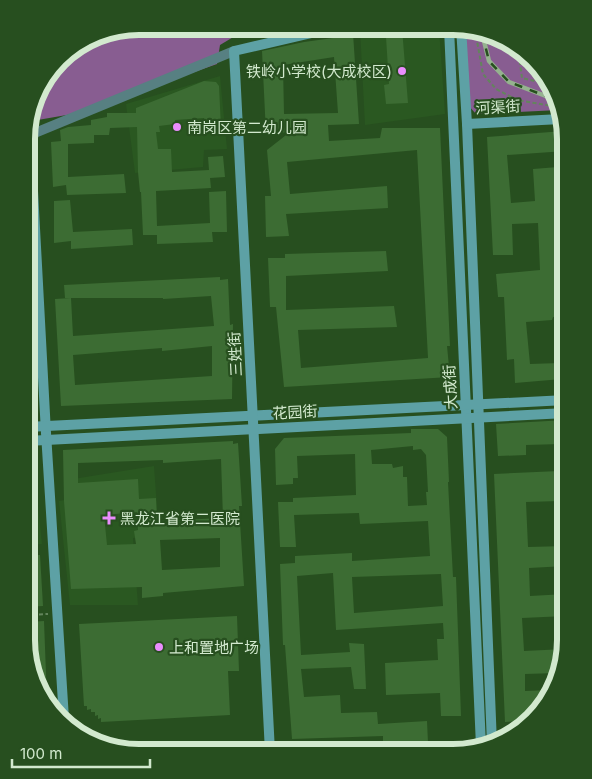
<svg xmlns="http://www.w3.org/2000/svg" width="592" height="779" font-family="Inter,'Noto Sans SC',sans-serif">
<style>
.built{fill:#2a5821}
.green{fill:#885d91}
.building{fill:#3c6c33;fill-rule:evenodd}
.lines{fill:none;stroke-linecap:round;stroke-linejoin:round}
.path{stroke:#63855c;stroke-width:2;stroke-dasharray:4 2.5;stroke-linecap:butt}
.street{stroke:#578082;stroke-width:10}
.secondary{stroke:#5da1a5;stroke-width:10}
.rail-casing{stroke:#95b28f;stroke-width:4.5}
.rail{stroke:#274f1f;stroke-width:2.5;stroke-dasharray:8;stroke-linecap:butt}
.poi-dot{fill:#ea8dfd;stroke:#274f1f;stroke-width:2}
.labels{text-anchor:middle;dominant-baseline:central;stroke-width:4.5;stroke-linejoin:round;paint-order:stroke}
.poi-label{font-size:15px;fill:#d2e9ce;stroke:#274f1f;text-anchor:start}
.street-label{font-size:15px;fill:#d2e9ce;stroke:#274f1f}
.rim{fill:none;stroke:#d2e9ce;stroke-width:6}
</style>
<rect width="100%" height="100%" fill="#274f1f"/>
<g class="built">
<polygon points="439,28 445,114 365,125 360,29"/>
<polygon points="220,76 227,149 204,150 203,167 135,173 126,104"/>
<polygon points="27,456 33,456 42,544 26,545"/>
<polygon points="154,466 159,536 133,538 138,605 70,605 59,501 76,498 73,479"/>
</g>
<g class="green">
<polygon points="464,27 468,27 516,45 554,89 559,110 476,114 468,105"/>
<polygon points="256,30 235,36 220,45 217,64 78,113 32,121 28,121 41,83 65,54 103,32"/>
</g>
<g class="building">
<polygon points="379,28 402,28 408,103 386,104 384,85 389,84 386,37 380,38"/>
<path d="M353,33L359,124L328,125L329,141L380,138L382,128H440L450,346H447L450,377L284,387L276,307H270L268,258H285V254L386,251L388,271L286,276V310L394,306L397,327L298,330L301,368L428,358L417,150L287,162L290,194L387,186L388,208L286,214L289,236L266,237L265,196H271L267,150L290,132L266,134L262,51L304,42L333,38V34ZM334,57L338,113L284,114L283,65Z"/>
<polygon points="204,81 216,82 219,86 221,128 218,129 207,130 204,126 204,118 175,120 175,124 159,126 160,132 156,132 158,149 171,149 172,172 209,170 208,157 223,156 225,177 210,178 211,188 156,191 157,226 210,223 209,192 226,191 227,232 212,232 213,242 157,244 157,235 143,235 141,192 140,192 138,172 137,127 110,128 109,135 94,135 94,143 68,144 68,177 124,174 126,193 67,195 66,185 53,187 51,142 61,141 60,130 68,127 91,125 91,120 107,117 107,113 136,113 136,108"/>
<polygon points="564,131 566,139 566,151 507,155 511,203 535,201 533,169 558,167 562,196 566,196 566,215 558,216 561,257 554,257 555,278 566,277 566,316 553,317 552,320 526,322 530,364 560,363 562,379 515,383 514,359 507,360 504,297 498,297 496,274 540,270 538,223 512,224 513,255 493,255 487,137"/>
<polygon points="70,200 73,232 132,229 133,245 71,249 71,241 54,243 54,201"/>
<path d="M220,277V280L228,279L230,325L233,324L232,399L61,406L55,299L71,298L73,336L214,326L211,296L163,299V298H65L64,285ZM212,346V376L75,385L73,355L162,348V351Z"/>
<polygon points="566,420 566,437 561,437 561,444 526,445 526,455 498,456 496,424"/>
<path d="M411,429H438L447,437L449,482H448L453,577H456L461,716H441L440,693L386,695L385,663L438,660L437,639H444L443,623L336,630L333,573L297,576L301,655L350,652L349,643L364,644L366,689H354L351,667L301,669L304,697L340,695L341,713L377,712L378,724L427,721L428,743L383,745V736L292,739L285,645H283L280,564L295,563V556L352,553V561L430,556L428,521L360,524L359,513L294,515L296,547H280L278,502H293V498L356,495L355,454L297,456L298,478H293V484L276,485L275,449L284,438L411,433ZM413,446V450L421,449L426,455L428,492H426L427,505L408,506L407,477H403V466L393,468L392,464H372L371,450ZM441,574L443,606L354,613L352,577Z"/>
<path d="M233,441V444L238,443L242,506H239L244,586L163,593V596L142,598V587L71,589L64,501L63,450ZM221,459L223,518L157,521L156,498L139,499L138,479L78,483V463L163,460V463ZM137,512L138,530L134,531L136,544L107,545L104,515ZM220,538V567L162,570L160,540Z"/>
<polygon points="559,471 560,501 526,502 528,547 566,546 566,566 529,568 530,596 566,594 566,616 522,618 524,651 565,649 557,673 525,674 525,691 551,690 547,702 526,721 505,722 494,474"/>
<polygon points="26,555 40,555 43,606 26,607"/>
<polygon points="237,616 239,671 228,671 230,715 101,722 101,718 98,719 98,715 95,716 95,712 91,712 91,709 87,710 87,706 84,706 79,624"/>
<polygon points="44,621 47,700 38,690 29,653 28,622"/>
</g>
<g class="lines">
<g class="path">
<polyline points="475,30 483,74 496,89 517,100 558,107"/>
<polyline points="518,48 522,78 551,85"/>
<polyline points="26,615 48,614"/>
</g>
<polyline class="street" points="30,135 234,51"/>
<g class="secondary">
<polyline points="461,27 467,124 492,744"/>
<polyline points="449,28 481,746"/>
<polyline points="467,124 561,119"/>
<polyline points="30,135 46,433 64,719"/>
<polyline points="27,427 566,400"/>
<polyline points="27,441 566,413"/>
<polyline points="270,752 234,51 329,29"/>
</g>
<g class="rail-casing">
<polyline id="rail" points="482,33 489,61 509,82 551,98 556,98"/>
</g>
<use href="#rail" class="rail"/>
</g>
<g class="poi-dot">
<circle cx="402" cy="71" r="5"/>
<circle cx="177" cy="127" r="5"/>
<path d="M106.5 510.5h5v5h5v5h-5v5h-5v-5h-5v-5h5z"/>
<circle cx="159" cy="647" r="5"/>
</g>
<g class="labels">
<g class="poi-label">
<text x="392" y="71" text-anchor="end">铁岭小学校(大成校区)</text>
<text x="187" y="127">南岗区第二幼儿园</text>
<text x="120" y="518">黑龙江省第二医院</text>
<text x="169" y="647">上和置地广场</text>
</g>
<g class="street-label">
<text transform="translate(498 107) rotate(-3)">河渠街</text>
<text transform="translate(235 354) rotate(-93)">三姓街</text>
<text transform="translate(450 387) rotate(-93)">大成街</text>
<text transform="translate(295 412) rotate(-3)">花园街</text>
</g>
</g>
<path d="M0 0H592V779H0ZM139 35H453A104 104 0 0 1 557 139V640A104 104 0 0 1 453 744H139A104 104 0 0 1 35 640V139A104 104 0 0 1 139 35Z" fill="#274f1f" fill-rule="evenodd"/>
<path class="rim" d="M139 35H453A104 104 0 0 1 557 139V640A104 104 0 0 1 453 744H139A104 104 0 0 1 35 640V139A104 104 0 0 1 139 35Z"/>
<path d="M12 759v8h138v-8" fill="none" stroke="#d2e9ce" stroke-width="2.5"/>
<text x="20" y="759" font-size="15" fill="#d2e9ce" stroke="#274f1f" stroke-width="4" paint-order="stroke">100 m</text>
</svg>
